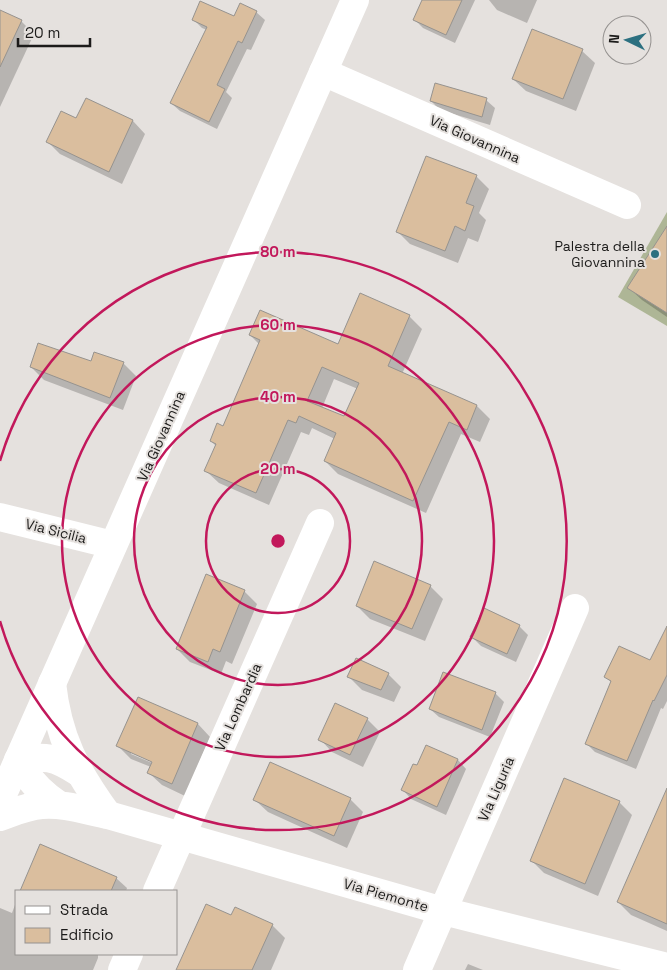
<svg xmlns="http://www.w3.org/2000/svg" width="667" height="970" font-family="'Space Grotesk',sans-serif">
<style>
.garden{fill:#aeb696}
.shadow{fill:#0003;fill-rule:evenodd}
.building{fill:#dabe9e;stroke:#96938f;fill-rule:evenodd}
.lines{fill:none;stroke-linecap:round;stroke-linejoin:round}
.minor{stroke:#fff;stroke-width:28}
.ring{fill:none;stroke:#c2185b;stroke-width:2.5}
.poi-dot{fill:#2c7080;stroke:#e5e1de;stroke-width:2}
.labels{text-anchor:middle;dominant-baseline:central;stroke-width:4;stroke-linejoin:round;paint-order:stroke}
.street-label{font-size:14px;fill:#1c1b1a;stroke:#e5e1de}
.poi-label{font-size:14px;fill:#1c1b1a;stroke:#e5e1de;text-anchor:end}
.centre{fill:#c2185b;stroke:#e5e1de;stroke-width:2.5}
.ring-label{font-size:15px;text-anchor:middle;font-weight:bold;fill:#c2185b;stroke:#e5e1de;stroke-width:4;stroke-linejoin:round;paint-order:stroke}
</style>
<rect width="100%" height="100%" fill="#e5e1de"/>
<polygon class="garden" points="667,212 667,326 618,297"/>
<g class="shadow">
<polygon points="424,0 475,0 455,43 423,28 415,20"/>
<polygon points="489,0 537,0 527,23 497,10"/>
<polygon points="0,11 21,21 34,34 0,107"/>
<polygon points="256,12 265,20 251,50 247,49 226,92 232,98 217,129 180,111 171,103 207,30 202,28 193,19 234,18"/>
<polygon points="582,51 595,63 576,111 526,91 513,79"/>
<polygon points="87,99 133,121 145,134 122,184 60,154 48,142 77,120"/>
<polygon points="486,100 495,108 490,125 440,110 431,101"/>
<polygon points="476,176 489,189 479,213 486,220 478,242 468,238 458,263 410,244 397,231"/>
<polygon points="667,228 667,317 642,300 629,288"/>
<path d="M409,316L422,329L402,374L477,406L490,419L480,442L461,434L426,513L338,474L325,461L335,439L312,428L309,435L301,432L269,505L219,483L206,471L216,446L211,441L223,427L259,344L250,335L338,346ZM334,379L358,389L345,417L322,408Z"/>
<polygon points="123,363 136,376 123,410 44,380 31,367"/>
<polygon points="430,586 443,599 425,641 370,619 357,606"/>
<polygon points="244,591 257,604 232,664 226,661 221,674 190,662 177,649"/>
<polygon points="484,610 519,626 528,635 516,662 481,646 472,637"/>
<polygon points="667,650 667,701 663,709 661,708 636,769 595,752 586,743 612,683 606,677 650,662"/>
<polygon points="388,674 401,687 394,702 362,690 349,677"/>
<polygon points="495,693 504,702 490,737 439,717 430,709"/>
<path d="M138,699L198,724L210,737L185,796L162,785L149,773L151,767L131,759L118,746ZM131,751L158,763L157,765L131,754Z"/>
<polygon points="367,719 380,732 363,767 332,752 320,739"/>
<polygon points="427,746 458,760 466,769 446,815 411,799 403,790 418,767"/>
<polygon points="350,799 363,812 347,848 268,812 255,800"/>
<polygon points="619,802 632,815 598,896 544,873 532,861"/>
<polygon points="667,824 667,931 631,915 618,902"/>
<polygon points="41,845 116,878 127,888 126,891 21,891"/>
<polygon points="16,902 16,954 98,954 98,958 93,970 0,970 0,908 12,913"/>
<polygon points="231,917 272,925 285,938 271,970 178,970"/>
<polygon points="468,964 483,970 465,970"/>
</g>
<g class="building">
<polygon points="422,0 462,0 446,35 413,20"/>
<polygon points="200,1 234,16 240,3 257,11 242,43 238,41 217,85 225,89 209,122 170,103 207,27 192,20"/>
<polygon points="0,10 22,20 0,67"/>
<polygon points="532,29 583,49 563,99 512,79"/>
<polygon points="435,83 487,98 482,117 430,101"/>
<polygon points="86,98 133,120 109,172 46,142 61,111 76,118"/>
<polygon points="426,156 477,175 466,203 474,206 465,231 455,226 445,251 396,232"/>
<polygon points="667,226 667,313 627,288"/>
<path d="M360,293L410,315L388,366L477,405L467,430L449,422L413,501L324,461L336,433L299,416L296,423L288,420L256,493L204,471L216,444L210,441L217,423L223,426L260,340L249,335L260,310L338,344ZM322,367L359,383L344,416L307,401Z"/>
<polygon points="38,343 91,361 94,352 124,362 110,398 30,367"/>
<polygon points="374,561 431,585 412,629 356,606"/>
<polygon points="206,574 245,590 220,652 213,649 208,662 176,649"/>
<polygon points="484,608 520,625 507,654 470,637"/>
<polygon points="667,626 667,675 654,701 653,700 627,761 585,744 611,681 604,677 619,646 650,660"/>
<polygon points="356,658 389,673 381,690 347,677"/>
<polygon points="443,672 496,692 482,730 429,709"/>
<polygon points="138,697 198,723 172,784 147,773 152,762 116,746"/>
<polygon points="335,703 368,718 350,755 318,740"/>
<polygon points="426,745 458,759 437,807 401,790 413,764 417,765"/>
<polygon points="270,762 351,798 334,836 253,800"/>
<polygon points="564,778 620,801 585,884 530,861"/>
<polygon points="667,788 667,924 617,902"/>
<polygon points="40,844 117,877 111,891 20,891"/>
<polygon points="206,904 231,915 235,907 273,924 252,970 176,970"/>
</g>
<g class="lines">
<g class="minor">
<polyline points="323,72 627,205"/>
<polyline points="0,517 113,545"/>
<path d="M52,683C58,738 76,771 108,815"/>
<polyline points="0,801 355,0"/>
<path d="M59,805C41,793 28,780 18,760C45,755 55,757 78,772"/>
<path d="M0,817C14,812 27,806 42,805C63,803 87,811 108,815L443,911L667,967"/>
<polyline points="157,891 320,523"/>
<polyline points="122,970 129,954"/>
<polyline points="417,970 575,608"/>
</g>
</g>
<g class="ring">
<circle cx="278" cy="541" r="72"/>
<circle cx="278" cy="541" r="144"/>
<circle cx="278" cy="541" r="216"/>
<path d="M0 461A289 289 0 1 1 0 621"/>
</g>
<circle class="poi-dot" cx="655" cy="254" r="5"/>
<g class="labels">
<g class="street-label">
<text transform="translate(475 139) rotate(24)">Via Giovannina</text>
<text transform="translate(161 436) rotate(-66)">Via Giovannina</text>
<text transform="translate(56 531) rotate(14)">Via Sicilia</text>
<text transform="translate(238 707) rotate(-66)">Via Lombardia</text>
<text transform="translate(496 789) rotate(-66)">Via Liguria</text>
<text transform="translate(386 895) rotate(16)">Via Piemonte</text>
</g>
<g class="poi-label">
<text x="645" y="246">Palestra della<tspan x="645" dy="16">Giovannina</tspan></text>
</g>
</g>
<circle cx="278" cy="541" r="8" class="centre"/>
<g class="ring-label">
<text x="278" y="257">80 m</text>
<text x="278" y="330">60 m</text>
<text x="278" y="402">40 m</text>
<text x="278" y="474">20 m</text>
</g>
<rect x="15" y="890" width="162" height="65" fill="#e5e1de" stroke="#959290"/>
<rect x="25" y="906" width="25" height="8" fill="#ffffff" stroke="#959290"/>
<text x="60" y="915" font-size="15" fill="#1c1b1a">Strada</text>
<rect x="25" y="928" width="25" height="15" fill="#dabe9e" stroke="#959290"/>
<text x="60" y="940" font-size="15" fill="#1c1b1a">Edificio</text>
<g transform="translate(627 40) rotate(275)"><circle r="24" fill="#e5e1de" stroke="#959290"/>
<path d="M0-4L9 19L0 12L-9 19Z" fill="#2c7080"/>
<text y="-8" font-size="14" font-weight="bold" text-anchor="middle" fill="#1c1b1a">N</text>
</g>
<path d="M18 38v8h72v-8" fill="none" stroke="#1c1b1a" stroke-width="2.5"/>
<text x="25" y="38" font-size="15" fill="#1c1b1a" stroke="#e5e1de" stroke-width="4" paint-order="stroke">20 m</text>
</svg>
